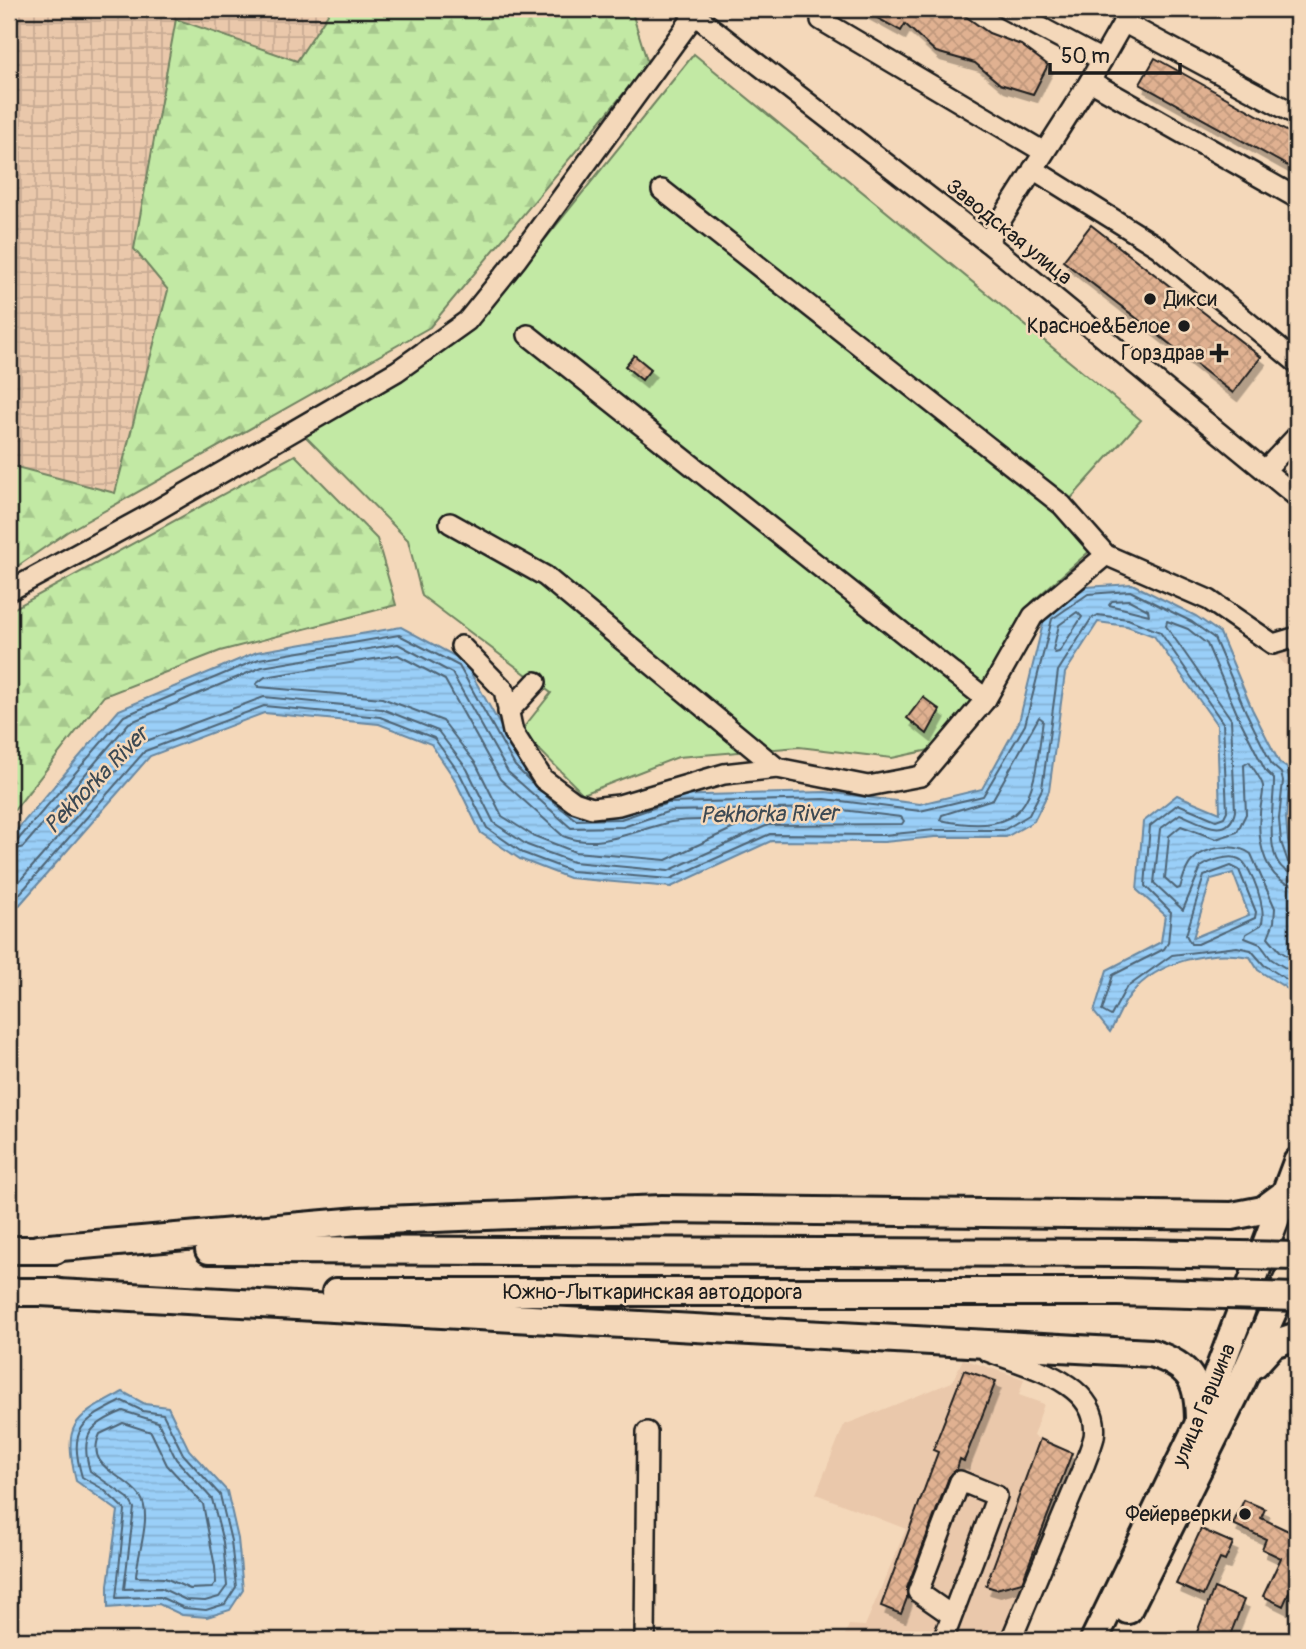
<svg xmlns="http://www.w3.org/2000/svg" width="1306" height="1649" font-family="Pangolin,sans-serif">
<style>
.built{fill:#eac8ab}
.industrial{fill:url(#industrial-grid)}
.forest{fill:url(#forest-firs);stroke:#6f8260;stroke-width:2}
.garden{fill:#c2e9a4;stroke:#6f8260;stroke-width:2}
.water{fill:url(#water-rules);stroke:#6887a0;stroke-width:2;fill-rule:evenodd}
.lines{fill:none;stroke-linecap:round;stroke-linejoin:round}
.shore{stroke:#4e6474;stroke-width:2}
.building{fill:url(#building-cross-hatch);stroke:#1c1c1c;stroke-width:2;filter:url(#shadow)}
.minor-casing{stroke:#1c1c1c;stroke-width:24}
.major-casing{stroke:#1c1c1c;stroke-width:32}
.minor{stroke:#f4d8ba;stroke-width:19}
.major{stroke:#f4d8ba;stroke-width:26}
.major-bridge-casing{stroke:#1c1c1c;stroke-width:32;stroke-linecap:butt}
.major-bridge{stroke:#f4d8ba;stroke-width:26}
.poi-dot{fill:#1c1c1c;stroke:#f4d8ba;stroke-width:2.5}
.labels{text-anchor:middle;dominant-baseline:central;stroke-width:5;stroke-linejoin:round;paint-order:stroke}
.street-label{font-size:21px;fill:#1c1c1c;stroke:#f4d8ba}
.poi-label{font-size:21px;fill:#1c1c1c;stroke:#f4d8ba;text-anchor:end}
.water-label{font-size:23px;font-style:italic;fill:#3c4953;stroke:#f4d8ba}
</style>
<defs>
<pattern id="industrial-grid" width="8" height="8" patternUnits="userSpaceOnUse" patternTransform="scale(1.75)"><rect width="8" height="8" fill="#eac8ab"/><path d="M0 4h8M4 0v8" fill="none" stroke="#c8ab93"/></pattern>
<pattern id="forest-firs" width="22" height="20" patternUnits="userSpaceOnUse" patternTransform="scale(1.75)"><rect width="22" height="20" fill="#c2e9a4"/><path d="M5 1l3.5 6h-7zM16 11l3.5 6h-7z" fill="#a6c78d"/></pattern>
<pattern id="water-rules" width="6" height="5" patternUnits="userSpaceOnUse" patternTransform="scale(1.75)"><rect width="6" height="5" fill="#9acff8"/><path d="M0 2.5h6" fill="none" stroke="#84b1d4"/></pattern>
<pattern id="building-cross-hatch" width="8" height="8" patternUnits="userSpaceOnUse" patternTransform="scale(1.75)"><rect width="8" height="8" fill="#e0b191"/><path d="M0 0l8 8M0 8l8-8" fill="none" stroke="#c0987c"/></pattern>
<filter id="shadow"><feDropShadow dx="4.5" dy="8" stdDeviation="0" flood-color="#0004"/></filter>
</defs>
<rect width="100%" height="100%" fill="#f4d8ba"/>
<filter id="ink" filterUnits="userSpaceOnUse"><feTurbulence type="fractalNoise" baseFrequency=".0143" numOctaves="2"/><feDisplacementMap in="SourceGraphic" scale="14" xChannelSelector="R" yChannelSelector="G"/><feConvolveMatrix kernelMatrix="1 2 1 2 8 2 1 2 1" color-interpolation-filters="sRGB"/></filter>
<g filter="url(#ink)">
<g class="built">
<polygon points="1297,631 1297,741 1287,734 1294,674 1276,655"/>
<polygon points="963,1359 1024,1379 1019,1395 1044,1404 1033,1436 1072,1453 1000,1640 843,1640 849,1625 865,1626 906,1529 816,1494 844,1425 952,1382"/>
</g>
<polygon class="industrial" points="9,9 331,9 297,61 177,20 168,290 115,493 9,465"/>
<g class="forest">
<polygon points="331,9 631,9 648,64 430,327 67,532 9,572 9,465 115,493 168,290 134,249 176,19 297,61"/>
<polygon points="295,455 377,539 396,605 220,651 104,696 9,817 9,611"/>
</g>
<polygon class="garden" points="694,54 1141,420 1058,513 1092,549 1032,602 948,746 892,758 799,747 678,757 583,794 521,731 551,693 422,596 408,540 303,434 477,324"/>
<g class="water">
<path d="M1132,584L1196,616L1220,633L1252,709L1279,762L1287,768L1290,780L1286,818L1288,841L1297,867V995L1258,970L1250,957C1211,949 1157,961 1131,994C1122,1004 1117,1020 1110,1032L1094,1012L1107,970L1161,942L1165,915L1137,890L1143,822L1177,795L1220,813L1217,725L1154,636L1127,626L1098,622L1065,673L1049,791L1034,821L1006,837H935L884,842L771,841L671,887L569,878L520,859L481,833L454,778L431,744L379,724L264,713L150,756L9,917V839L119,710L257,652L401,627L464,661L521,762L576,813L620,812L666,796L826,792L920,804L982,789L1019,722L1045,615L1086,587ZM1233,873L1249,915L1193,938L1211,879Z"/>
<path d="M123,1392L145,1404L168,1407L189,1450L227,1491L238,1539L243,1590L230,1610L207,1617L182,1615L159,1604L108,1608V1585L118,1511L76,1481C62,1422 74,1418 123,1392Z"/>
</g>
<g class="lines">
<g class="shore">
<polygon points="1129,600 1148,610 1149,615 1109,605 1112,601"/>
<polygon points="1077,612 1082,617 1059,652 1055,653 1053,650 1059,625"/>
<path d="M398,655L445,680L500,779L563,836C599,851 637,829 671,822C691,818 716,821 737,820L740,825L666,860L575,852L532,835L502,816L476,764L443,721L382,698L259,687L256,684L265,677Z"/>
<path d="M1039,717L1043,720C1033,794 1034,839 940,820L942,815L993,799Z"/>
<polyline points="546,796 576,820 621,819 668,803 825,799 920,811 983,796 1025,725 1052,619 1088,594 1130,591 1192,622 1214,638 1246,712 1272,765 1281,773 1283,781 1279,819 1281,842 1288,862 1297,865"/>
<polyline points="9,843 17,841 124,716 259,659 399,635 459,666 515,766 531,782"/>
<polyline points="9,852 23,847 129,723 262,667 398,644 452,673 508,772 571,828 623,827 670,811 825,808 901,817 904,821 902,824 768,825 668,871 573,862 527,845 494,823 467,769 438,731 382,709 264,697 141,743 9,893"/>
<polygon points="1231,866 1239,870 1256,912 1255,918 1198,944 1191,944 1186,935 1204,876"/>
<path d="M1297,874C1259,872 1275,802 1274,779L1265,770L1238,716L1207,644L1188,629L1167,621L1166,626L1231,719L1235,811C1229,842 1198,821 1180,814L1160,829L1154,883L1183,910L1201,867C1210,861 1229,854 1239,859C1252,865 1268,913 1261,925L1246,934L1245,938L1260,944L1271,959L1297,975"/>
<path d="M1297,885C1265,884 1257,840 1260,814C1260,805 1264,794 1263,786C1262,780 1253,768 1249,762L1244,765L1246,814L1237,832L1216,839L1181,826L1169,836L1165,878L1177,889L1180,888C1183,879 1185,868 1192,861C1205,846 1236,843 1251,854L1275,908L1274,922L1268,937L1280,951L1297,962"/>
<polyline points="9,906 145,751 264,706 380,717 434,738 460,774 487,828 523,853 571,871 670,879 770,834 883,835 935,830 1004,830 1029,815 1042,789 1058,671 1091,619 1098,615 1128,619 1160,632 1223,723 1227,811 1224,817 1216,820 1178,804 1150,826 1145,886 1171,912 1168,943 1164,949 1113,975 1102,1011 1111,1016 1126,988 1172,955 1237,947 1251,950 1264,965 1297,986"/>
<path d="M122,1401L143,1411L163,1414L183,1454L220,1495L231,1541L236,1587L225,1604L206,1610L184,1608L160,1597L116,1598L125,1510L103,1489L82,1477C68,1428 82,1421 122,1401Z"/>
<path d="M123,1411L158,1422L176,1459L212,1499L223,1542L227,1586L219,1597L205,1601L186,1600L161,1588L124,1589L134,1508L128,1498L90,1471C79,1434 91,1425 123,1411Z"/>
<path d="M123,1423L151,1432L167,1465L203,1504L215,1567L216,1583L212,1588L190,1589L165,1578L136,1577C137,1554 153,1516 140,1496C124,1473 84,1469 100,1434Z"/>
</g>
</g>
<g class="building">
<polygon points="861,9 949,9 961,13 989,33 1021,45 1048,65 1033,94 1000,84 975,63 936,52 905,24 901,31"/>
<polygon points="1155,58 1297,137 1297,171 1140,84"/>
<polygon points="1091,225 1261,357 1233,393 1063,261"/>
<polygon points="634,355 651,369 642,380 625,366"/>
<polygon points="923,697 940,710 927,734 907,718"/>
<polygon points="964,1370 996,1381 964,1461 960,1459 957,1469 949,1477 907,1588 907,1598 901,1614 881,1606 938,1452 933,1450"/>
<polygon points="1040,1439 1072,1453 1022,1582 996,1589 986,1586"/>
<polygon points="1244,1500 1265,1509 1261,1518 1297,1535 1297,1575 1283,1606 1263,1596 1281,1558 1262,1549 1266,1539 1233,1524"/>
<polygon points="1201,1529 1233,1543 1225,1561 1220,1559 1203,1596 1176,1584"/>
<polygon points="1214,1588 1244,1600 1228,1640 1194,1640"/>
</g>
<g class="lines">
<g class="minor-casing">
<g id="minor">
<polyline points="687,9 987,242 1297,497"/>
<polyline points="821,9 821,20 1044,152"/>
<polyline points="1006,9 1102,60"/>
<polyline points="1123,22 1297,115"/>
<polyline points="1090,81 1297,198"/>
<polyline points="1033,169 1158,247 1297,363"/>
<polyline points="662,190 1062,505 1106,555 1209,600 1273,644 1297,637"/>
<polyline points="987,242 1090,81 1131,9"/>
<polyline points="528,335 986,699 1033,616 1106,555"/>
<polyline points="1265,470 1297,436"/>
<polyline points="450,523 545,576 777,768 868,786 921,776 986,699"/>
<polyline points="9,591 145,517 397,371 467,321 517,259 699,9"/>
<polyline points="461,646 504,690 513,732 543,779 574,802 592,808 619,805 724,774 777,768"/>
<polyline points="508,712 536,682"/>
<path d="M987,1351C1025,1366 1102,1382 1094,1437C1092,1445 1088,1455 1085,1463L1011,1640"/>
<polyline points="645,1640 647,1432"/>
<polyline points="943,1640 997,1496 960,1481 918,1592 951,1615"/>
</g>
</g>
<g class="major-casing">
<g id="major">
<polyline points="38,1249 359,1221 662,1209 1232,1216 1263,1210 1287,1192"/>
<polyline points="9,1250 55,1250"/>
<polyline points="209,1250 1134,1253"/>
<polyline points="9,1292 56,1292"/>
<path d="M40,1292L1151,1353C1192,1366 1199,1382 1199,1423"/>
<polyline points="336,1292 1118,1292"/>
<polyline points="1255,1364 1273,1344 1297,1336"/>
<polyline points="1128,1610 1243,1379 1297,1258"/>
<polyline points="1094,1640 1199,1423 1297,1162"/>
</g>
</g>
<use href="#minor" class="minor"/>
<use href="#major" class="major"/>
<g class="major-bridge-casing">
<g id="major-bridge">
<polyline points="1134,1253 1297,1256"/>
<polyline points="1118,1292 1297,1297"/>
</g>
</g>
<use href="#major-bridge" class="major-bridge"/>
</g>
</g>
<g class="poi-dot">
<circle cx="1150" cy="299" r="7"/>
<circle cx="1184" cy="326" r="7"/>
<path d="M1215.5 342.5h7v7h7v7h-7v7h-7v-7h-7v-7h7z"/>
<circle cx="1245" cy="1514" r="7"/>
</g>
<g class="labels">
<g class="street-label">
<text transform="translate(1009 232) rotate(39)">Заводская улица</text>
<text x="653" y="1292">Южно-Лыткаринская автодорога</text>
<text transform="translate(1204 1405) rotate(-67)">улица Гаршина</text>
</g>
<g class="poi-label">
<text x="1164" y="299" text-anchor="start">Дикси</text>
<text x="1170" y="326">Красное&amp;Белое</text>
<text x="1205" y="353">Горздрав</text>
<text x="1231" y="1514">Фейерверки</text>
</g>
<g class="water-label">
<text transform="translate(96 780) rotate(-46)">Pekhorka River</text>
<text transform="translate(769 814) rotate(-1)">Pekhorka River</text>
</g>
</g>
<rect width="1306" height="1649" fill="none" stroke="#f4d8ba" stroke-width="35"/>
<rect x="18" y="18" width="1271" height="1614" fill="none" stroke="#1c1c1c" stroke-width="2.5" filter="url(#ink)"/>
<path d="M1050 63v10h130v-10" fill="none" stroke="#1c1c1c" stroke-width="3.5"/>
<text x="1061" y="63" font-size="21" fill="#1c1c1c" stroke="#f4d8ba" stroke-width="5" paint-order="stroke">50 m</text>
</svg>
